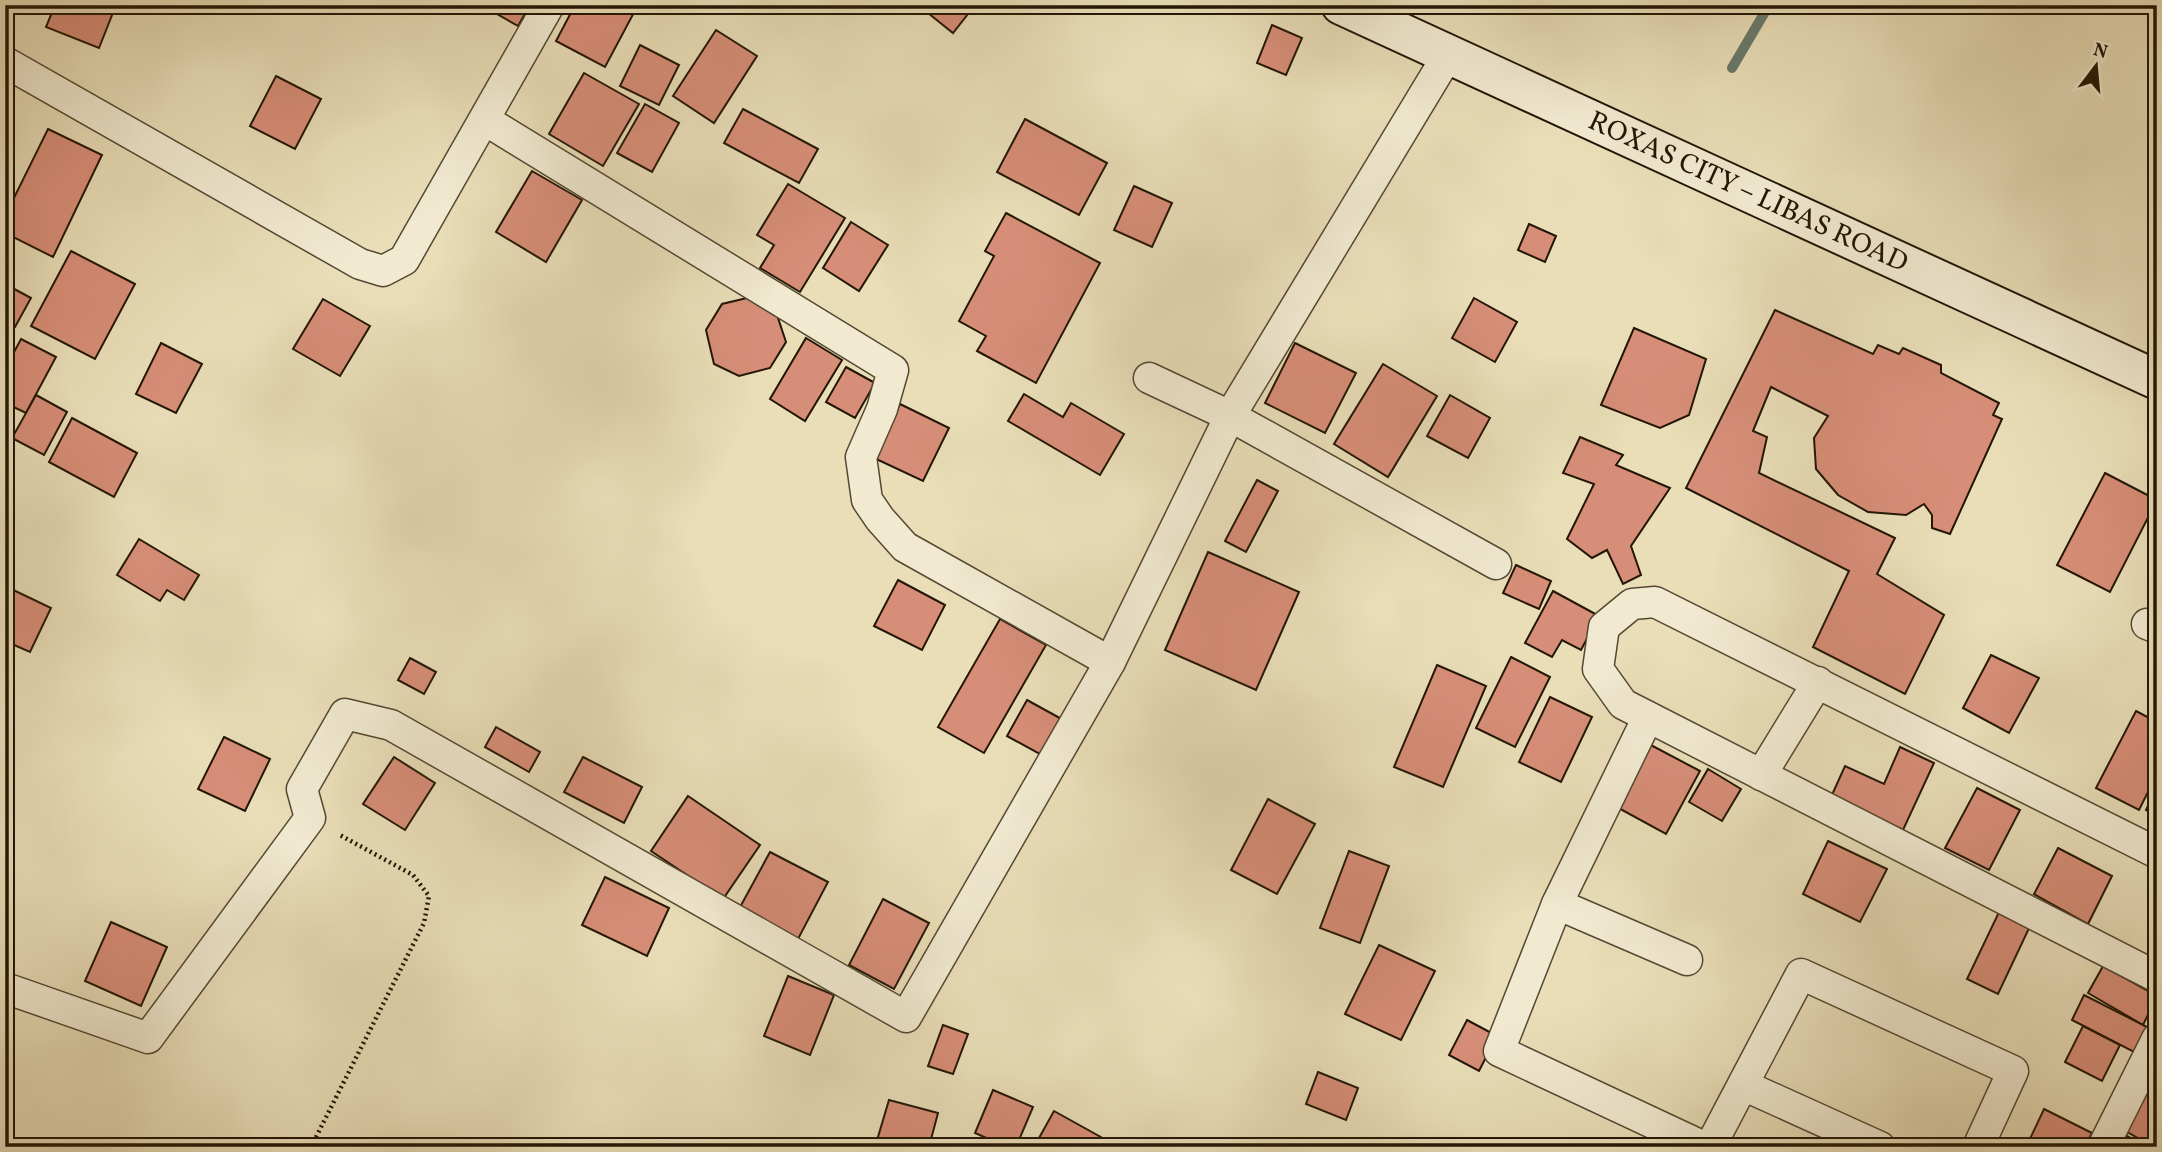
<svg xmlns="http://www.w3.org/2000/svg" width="2162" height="1152" font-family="Vollkorn,serif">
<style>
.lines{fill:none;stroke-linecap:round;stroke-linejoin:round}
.stream{stroke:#697a6d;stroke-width:10}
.building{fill:#d78e78;stroke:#231605;stroke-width:2}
.minor-casing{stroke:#544832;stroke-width:33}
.secondary-casing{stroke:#231605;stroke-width:42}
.path{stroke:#231605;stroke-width:4.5;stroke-dasharray:2 3.5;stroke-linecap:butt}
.minor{stroke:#f1ead1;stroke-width:30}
.secondary{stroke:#f1ead1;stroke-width:38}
.labels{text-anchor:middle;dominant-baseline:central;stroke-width:5;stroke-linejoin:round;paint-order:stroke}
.street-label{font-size:28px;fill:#231605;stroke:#f1ead1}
</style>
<rect width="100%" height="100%" fill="#e9deb8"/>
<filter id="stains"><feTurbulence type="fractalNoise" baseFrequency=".00286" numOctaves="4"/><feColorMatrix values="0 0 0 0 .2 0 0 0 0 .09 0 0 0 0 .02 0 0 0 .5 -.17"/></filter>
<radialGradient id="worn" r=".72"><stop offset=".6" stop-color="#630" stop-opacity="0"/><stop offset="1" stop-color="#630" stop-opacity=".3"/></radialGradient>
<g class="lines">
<polyline class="stream" points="1732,68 1769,5"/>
</g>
<g class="building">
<polygon points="55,5 116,5 99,48 46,27"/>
<polygon points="481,5 530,5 518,26"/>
<polygon points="575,5 638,5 605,67 556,41"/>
<polygon points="918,5 975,5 953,33"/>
<polygon points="1272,25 1302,38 1286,75 1257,63"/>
<polygon points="716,30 757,56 714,123 673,96"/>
<polygon points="640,45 679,65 659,105 620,86"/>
<polygon points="584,73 639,104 603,166 549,134"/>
<polygon points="276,76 321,99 295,149 250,126"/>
<polygon points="645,104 679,123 652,172 617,153"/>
<polygon points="743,109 818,149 799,183 724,143"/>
<polygon points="1025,119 1107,163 1079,215 997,172"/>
<polygon points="48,129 102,155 53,257 5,233 5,216"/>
<polygon points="532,171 582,200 546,262 496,232"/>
<polygon points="788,184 845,218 800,292 760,268 774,245 757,235"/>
<polygon points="1134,186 1172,203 1152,247 1114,230"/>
<polygon points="1006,213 1100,263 1036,383 977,351 986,336 959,321 994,256 985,251"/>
<polygon points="851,222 888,245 859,291 823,268"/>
<polygon points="1529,224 1556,236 1545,262 1518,250"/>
<polygon points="71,251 135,284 95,359 31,326"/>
<polygon points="5,284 31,298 15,327 5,322"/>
<polygon points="751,297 776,312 786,342 770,368 739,376 714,364 706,330 722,304"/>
<polygon points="1474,298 1517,322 1495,362 1452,338"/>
<polygon points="323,299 370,326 340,376 293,349"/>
<polygon points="1775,310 1873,354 1878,345 1899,354 1903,348 1941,365 1941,373 1999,403 1993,415 2002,419 1950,534 1932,528 1932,515 1924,504 1906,515 1868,512 1838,495 1816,469 1814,438 1828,416 1771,387 1753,431 1767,437 1759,473 1895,538 1877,574 1944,615 1905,694 1813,647 1849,571 1686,488"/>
<polygon points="1634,328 1706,359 1689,415 1660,428 1601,405"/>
<polygon points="806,338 842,360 805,421 770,399"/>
<polygon points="21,339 56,357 26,413 5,403 5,369"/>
<polygon points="161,343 202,364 176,413 136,394"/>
<polygon points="1295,343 1356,373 1325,433 1265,403"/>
<polygon points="1383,364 1437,396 1388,477 1334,444"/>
<polygon points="846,367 875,383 855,418 826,402"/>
<polygon points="1024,394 1063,417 1071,403 1124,434 1100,475 1008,421"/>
<polygon points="36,395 67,412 44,455 12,438"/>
<polygon points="1450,395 1490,418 1468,458 1427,436"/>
<polygon points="900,404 949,428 923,481 874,458"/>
<polygon points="72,418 137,453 114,497 49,462"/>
<polygon points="1580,437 1623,455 1616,465 1670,488 1631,546 1641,575 1623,584 1607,550 1592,558 1567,539 1594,484 1563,473"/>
<polygon points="2105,473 2157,500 2110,592 2057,565"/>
<polygon points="1257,480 1278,491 1246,552 1225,541"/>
<polygon points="139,539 199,575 184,600 167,590 160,601 117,575"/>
<polygon points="1208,552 1299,592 1256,690 1165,650"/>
<polygon points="1516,565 1551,581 1539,609 1503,593"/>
<polygon points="898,580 945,605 922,650 874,626"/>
<polygon points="5,586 51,608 30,652 5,641"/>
<polygon points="1553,591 1599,616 1581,650 1562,640 1552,657 1525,643"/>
<polygon points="1000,619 1046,645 984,753 938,727"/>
<polygon points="1991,655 2039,678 2009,733 1963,708"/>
<polygon points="1511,657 1550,677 1515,747 1476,728"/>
<polygon points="410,658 436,672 424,694 398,680"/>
<polygon points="1437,665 1486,686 1443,787 1394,767"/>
<polygon points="1550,697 1592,717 1561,782 1519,762"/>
<polygon points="1027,700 1067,722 1047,758 1007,736"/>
<polygon points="2136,711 2157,722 2157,774 2139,810 2096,788"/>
<polygon points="496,727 540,752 529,772 485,747"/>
<polygon points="224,737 270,759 245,811 198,789"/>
<polygon points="1647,743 1700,771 1666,834 1613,805"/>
<polygon points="1900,747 1934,763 1903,830 1831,797 1845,766 1884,784"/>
<polygon points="394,757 435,783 405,830 363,804"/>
<polygon points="583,757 642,787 624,823 564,792"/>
<polygon points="1708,769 1741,789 1722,821 1689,802"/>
<polygon points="2157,787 2157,815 2146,810"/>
<polygon points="1977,788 2020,810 1989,870 1945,848"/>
<polygon points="688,796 760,845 723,899 651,851"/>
<polygon points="1268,799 1315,824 1277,894 1231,870"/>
<polygon points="1828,841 1887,869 1860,922 1803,894"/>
<polygon points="2058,848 2112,876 2088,924 2034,894"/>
<polygon points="1349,851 1389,866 1360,943 1320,928"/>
<polygon points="770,852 828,882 798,939 739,909"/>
<polygon points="605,877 669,908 647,956 582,925"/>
<polygon points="883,899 929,923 894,989 849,965"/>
<polygon points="2000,910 2031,924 1998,994 1967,979"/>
<polygon points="111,922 167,947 141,1006 85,981"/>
<polygon points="1379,945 1435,971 1401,1040 1345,1014"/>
<polygon points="2103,966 2157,996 2143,1025 2088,993"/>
<polygon points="788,976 834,995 810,1055 764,1036"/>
<polygon points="2084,995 2147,1027 2134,1052 2072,1020"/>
<polygon points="1467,1020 1497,1036 1479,1071 1449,1055"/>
<polygon points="943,1025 968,1034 953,1074 928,1066"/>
<polygon points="2083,1026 2120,1045 2102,1081 2065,1062"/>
<polygon points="1318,1072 1358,1088 1346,1120 1306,1104"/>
<polygon points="2140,1089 2157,1098 2154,1147 2122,1129"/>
<polygon points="993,1090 1033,1107 1016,1147 1007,1147 975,1133"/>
<polygon points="889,1100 938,1113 929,1147 875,1147"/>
<polygon points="2044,1109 2092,1133 2084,1147 2036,1147 2028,1143"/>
<polygon points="1054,1111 1108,1141 1104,1147 1034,1147"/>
<polygon points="2121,1133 2144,1145 2143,1147 2113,1147"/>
</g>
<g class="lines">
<g class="minor-casing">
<g id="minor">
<polyline points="5,62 360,264 383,271 404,260 549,5"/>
<polyline points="485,120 893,370 882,409 861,457 867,500 880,519 905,547 1110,662"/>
<polyline points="1149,378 1230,416 1496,564"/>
<polyline points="2147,624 2157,628"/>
<polyline points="1761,775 1818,682"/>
<polyline points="2157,853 1655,602 1632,604 1604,627 1598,669 1623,704 2157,977"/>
<polyline points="1557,904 1648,717"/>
<polyline points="1687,960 1557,904 1499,1051 1704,1147"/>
<polyline points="5,988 148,1038 310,818 302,789 345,714 391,725 906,1017 1110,662 1230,416 1448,55"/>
<polyline points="1743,1085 1880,1147"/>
<polyline points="1710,1147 1801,974 2013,1071 1978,1147"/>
<polyline points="2103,1147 2157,1039"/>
</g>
</g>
<g class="secondary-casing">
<g id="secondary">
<path id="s1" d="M1341,5L2157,380"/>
</g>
</g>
<polyline class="path" points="311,1147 424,923 429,896 413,875 338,834"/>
<use href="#minor" class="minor"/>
<use href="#secondary" class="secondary"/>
</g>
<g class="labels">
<g class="street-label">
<text stroke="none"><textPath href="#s1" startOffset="448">ROXAS CITY – LIBAS ROAD</textPath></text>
</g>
</g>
<rect width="2162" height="1152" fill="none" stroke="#e9deb8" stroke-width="28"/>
<rect x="7" y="7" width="2148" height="1138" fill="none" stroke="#231605" stroke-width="3.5"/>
<rect x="14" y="14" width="2134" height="1124" fill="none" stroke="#231605" stroke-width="2"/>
<g transform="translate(2096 66) rotate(16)" stroke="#f1ead1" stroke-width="5" paint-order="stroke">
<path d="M0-5L12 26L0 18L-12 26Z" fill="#231605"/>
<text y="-10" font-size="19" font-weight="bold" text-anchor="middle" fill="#231605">N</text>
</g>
<rect width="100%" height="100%" filter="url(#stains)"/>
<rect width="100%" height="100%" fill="url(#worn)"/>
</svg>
